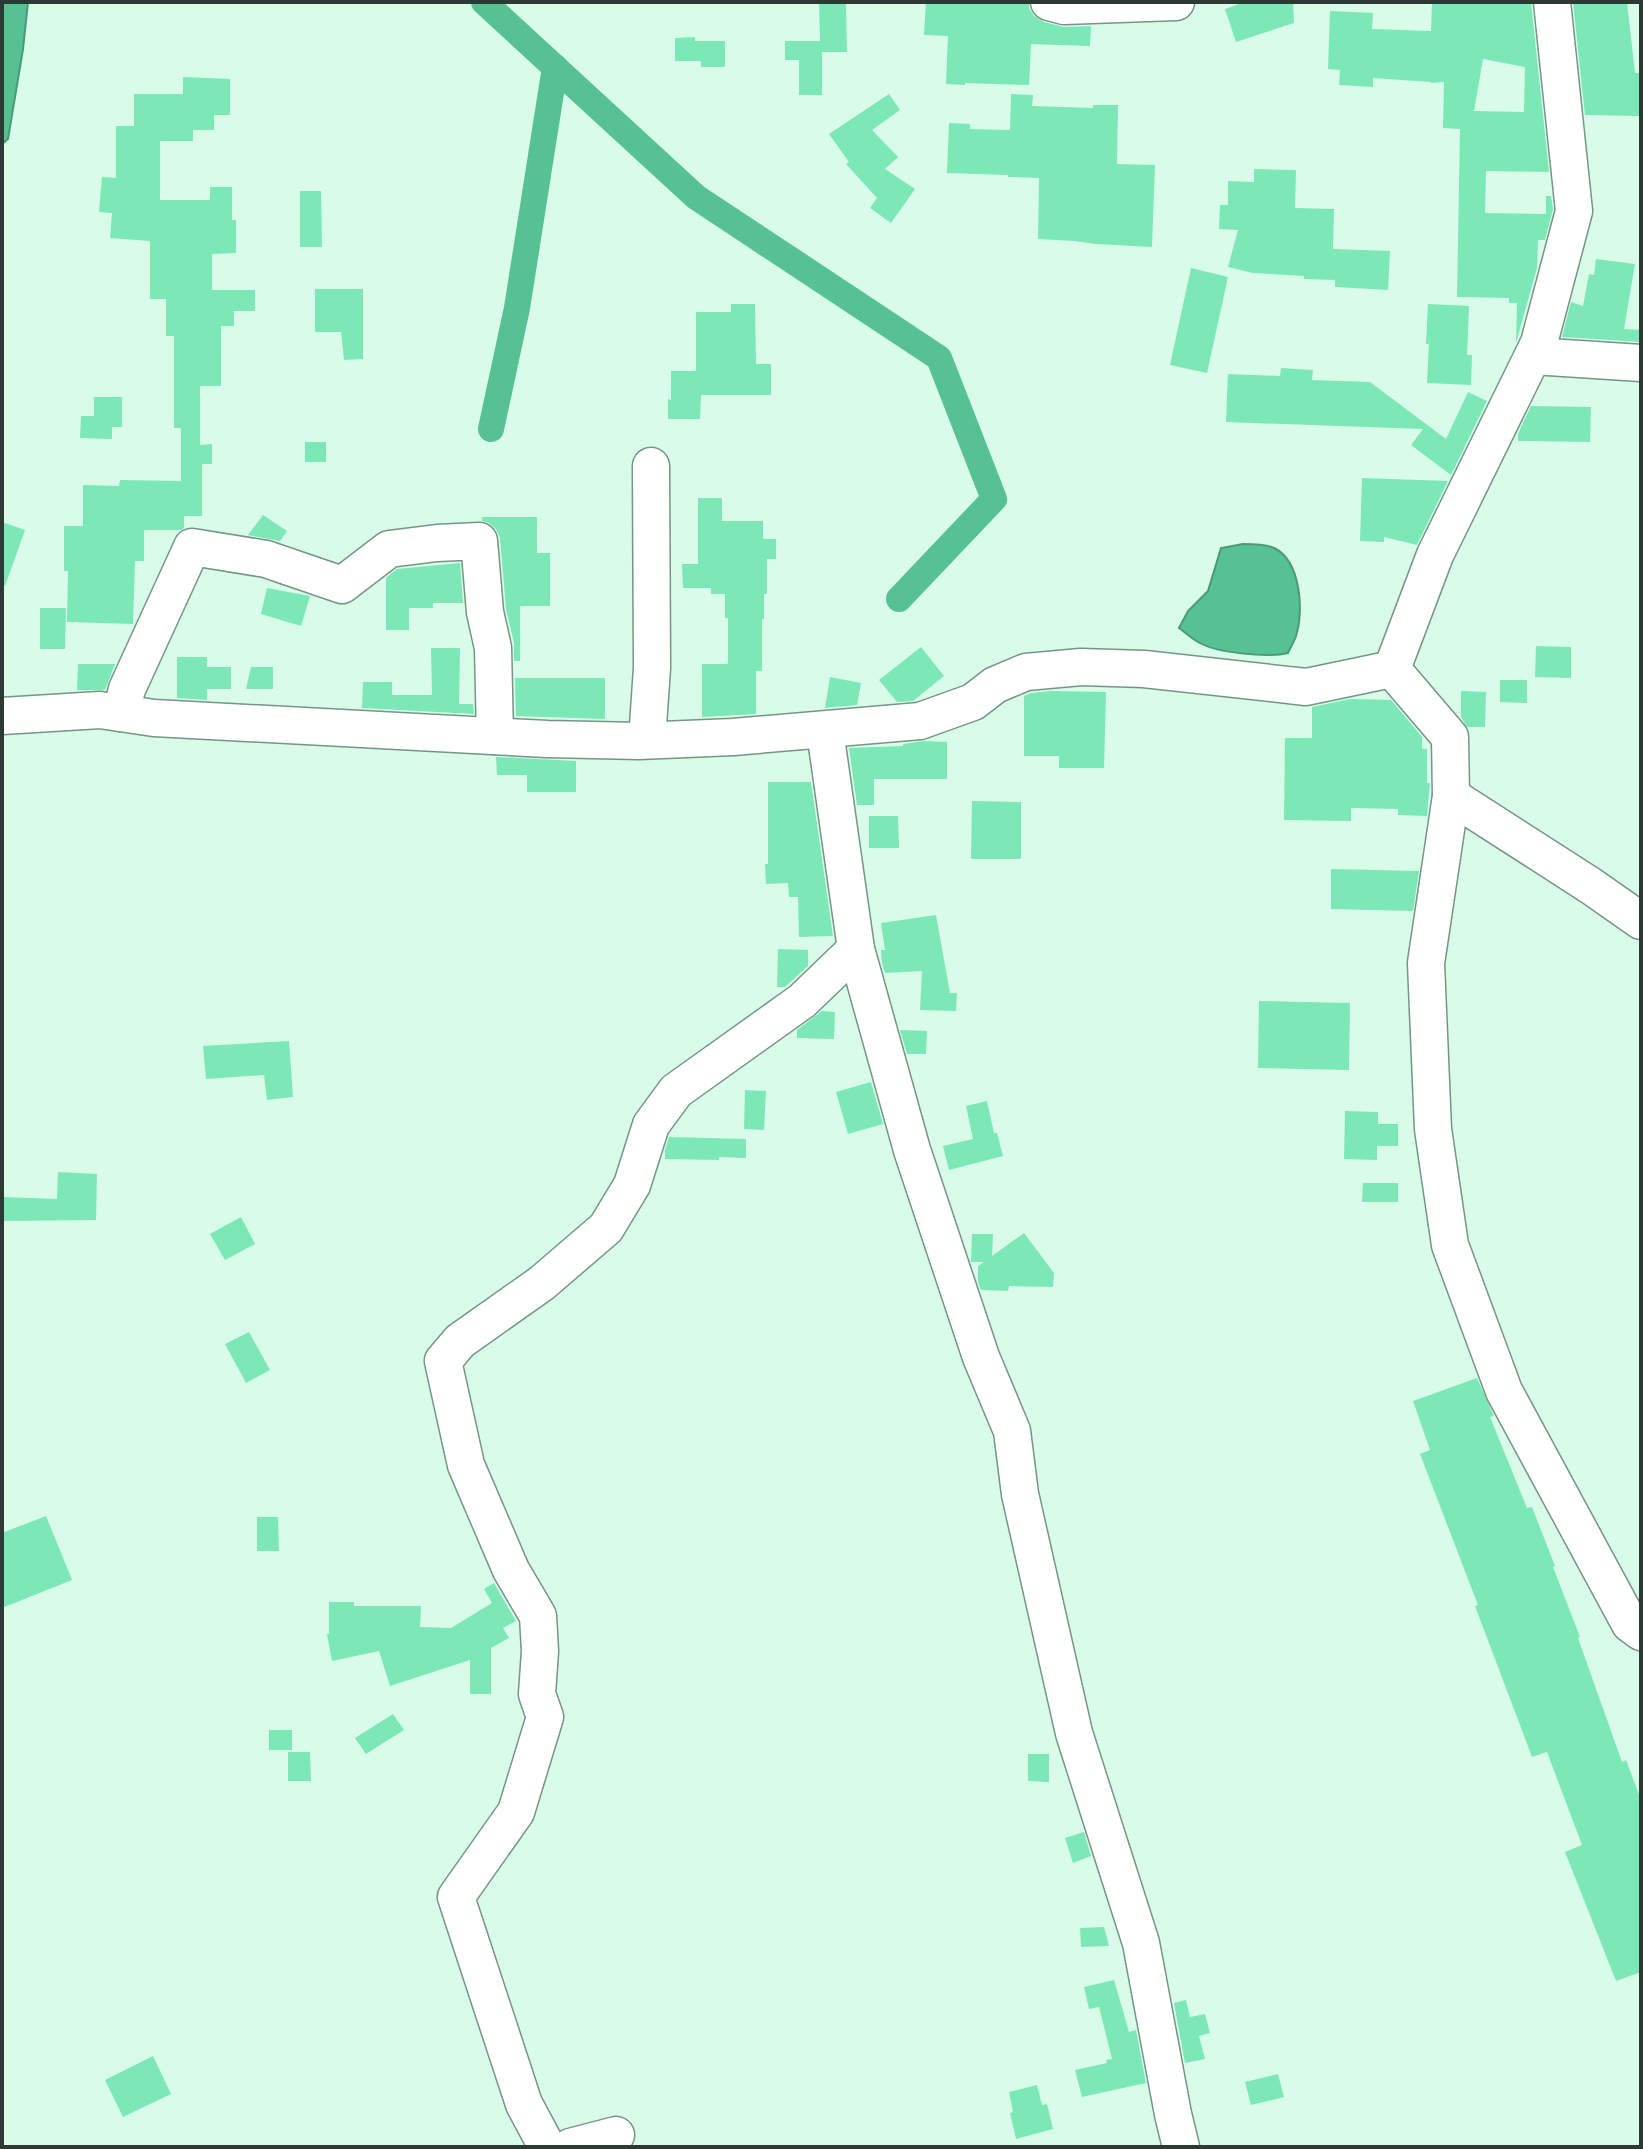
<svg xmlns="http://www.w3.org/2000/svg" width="1643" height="2149" font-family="'Archivo Narrow',sans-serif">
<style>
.water{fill:#56c294;stroke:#4a9977;stroke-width:2}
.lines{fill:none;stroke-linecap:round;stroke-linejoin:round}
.canal{stroke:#56c294;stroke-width:26}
.building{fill:#7ce8b7;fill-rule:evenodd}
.minor-casing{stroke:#759585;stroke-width:39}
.minor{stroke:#fff;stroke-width:36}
</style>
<rect width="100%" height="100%" fill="#d9fbe9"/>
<g class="water">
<polygon points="2,2 28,2 23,49 8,139 2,144"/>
<path d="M1243,544C1253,544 1266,544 1274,548C1301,561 1304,611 1296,636C1294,642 1290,648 1288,653C1268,658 1218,653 1200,643C1192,639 1186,633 1179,628L1188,611L1208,591L1221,548Z"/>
</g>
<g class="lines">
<g class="canal">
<polyline points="484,2 696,197 939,358 994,499 899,599"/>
<polyline points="491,429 517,308 555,67"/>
</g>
</g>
<g class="building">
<polygon points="819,2 846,2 847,52 822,52 822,95 799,95 799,60 785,60 785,41 820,41"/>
<polygon points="926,2 1029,2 1029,8 1034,16 1044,22 1064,27 1091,26 1090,46 1031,44 1029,85 965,83 965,85 946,84 948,36 924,35"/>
<polygon points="1245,2 1293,2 1294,23 1236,42 1225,9"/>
<path d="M1432,2H1531L1549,172L1486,171L1485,213L1546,214V196H1551L1553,209L1545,240H1538L1537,268L1516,343L1517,303H1509V298L1457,297L1460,129L1443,128L1444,82L1431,83V82L1373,78V87L1339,85L1340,70L1328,69L1330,11L1373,13L1372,29L1431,31ZM1483,59L1525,67L1524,112L1474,111Z"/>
<polygon points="1573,2 1627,2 1635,73 1640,73 1639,116 1585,115"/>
<polygon points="695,37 695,41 725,41 725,67 701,67 701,61 675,61 675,38"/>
<polygon points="183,77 230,79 230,115 214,115 214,130 193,130 193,141 160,141 160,200 210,200 210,187 232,187 232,220 236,220 236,253 212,254 212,290 255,290 255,311 234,311 234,326 221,326 221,386 200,386 200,445 212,444 212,464 202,464 202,516 184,516 184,528 181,530 144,530 144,561 135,561 133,624 67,622 68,571 64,571 64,526 83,526 83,485 119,486 120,480 181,481 181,428 174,428 174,336 166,336 166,299 150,299 150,241 110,238 112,213 99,212 102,177 116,178 116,126 134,126 134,94 183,94"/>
<polygon points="889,94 900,110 872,130 898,157 885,169 915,189 891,223 870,208 877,198 846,164 849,162 829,134"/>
<polygon points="1011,94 1033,95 1032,106 1093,108 1093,105 1118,105 1117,164 1155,165 1152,247 1096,244 1074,241 1038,239 1039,178 1008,177 1008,175 947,173 949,123 970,124 970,129 1010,130"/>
<polygon points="1254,169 1296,170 1295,208 1334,209 1333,249 1390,251 1388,290 1335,287 1335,280 1304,279 1304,276 1253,273 1228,267 1238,230 1219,229 1220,205 1228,205 1228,181 1254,182"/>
<polygon points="300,191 321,191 322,247 300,247"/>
<polygon points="1596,259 1635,264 1624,329 1641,330 1641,342 1562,337 1571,302 1583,306 1589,274 1594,275"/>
<polygon points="1191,268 1228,277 1207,373 1170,365"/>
<polygon points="315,289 363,289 363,359 344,360 341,332 315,332"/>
<polygon points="731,304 755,304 756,364 771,364 771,395 701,395 700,419 668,419 668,399 671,400 671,371 696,371 696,312 731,312"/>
<polygon points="1428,304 1469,306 1467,355 1472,355 1471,385 1427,383 1429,344 1426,344"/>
<polygon points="1281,368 1313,370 1312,380 1370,382 1446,439 1468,392 1487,401 1451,475 1411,445 1423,429 1226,422 1228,374 1280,376"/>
<polygon points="94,397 122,397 122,427 112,427 112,439 80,438 81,416 94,416"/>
<polygon points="1531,406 1591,407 1590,442 1518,441 1518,434"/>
<rect x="305" y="442" width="21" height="20"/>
<polygon points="1362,478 1448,481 1417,545 1384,537 1384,542 1360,541"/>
<polygon points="698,498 722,498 722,521 763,521 763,539 776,539 776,559 767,559 767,594 764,594 764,619 762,619 762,671 756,671 756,714 702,717 702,664 728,664 728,618 725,618 725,594 711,594 711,588 683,588 682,564 698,564"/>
<polygon points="263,515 287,531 280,541 248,535"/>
<polygon points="482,517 537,517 537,553 550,553 550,606 520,606 520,661 514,661 514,643 506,609 500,538 496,529 489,523 482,521"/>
<polygon points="2,522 25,530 5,586 2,586"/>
<polygon points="460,563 463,603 433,603 433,608 409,608 409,630 386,630 386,578 397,569"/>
<polygon points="267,588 310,596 301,626 261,614"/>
<polygon points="40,608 66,608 65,649 40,649"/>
<polygon points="1536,646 1571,647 1571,678 1535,677"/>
<polygon points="921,647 944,676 913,701 897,702 879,680"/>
<polygon points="431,648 460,648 459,704 473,704 474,714 362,708 363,682 392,682 392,695 432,695"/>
<polygon points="177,657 207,657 207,667 231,667 231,689 207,689 207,700 177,698"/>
<polygon points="78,664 115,664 105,690 77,690"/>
<polygon points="251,667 273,667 273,689 246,689"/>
<polygon points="830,677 861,683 857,705 825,708"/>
<polygon points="515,678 605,678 605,719 516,716"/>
<polygon points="1500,680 1527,680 1527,703 1500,702"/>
<polygon points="1051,691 1106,692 1104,768 1059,768 1059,756 1024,756 1024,696 1031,693"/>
<polygon points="1461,691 1486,692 1485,727 1467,727 1461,717"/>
<polygon points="1350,699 1391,700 1422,737 1422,749 1427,749 1427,783 1430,783 1427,816 1398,815 1398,809 1351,808 1351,821 1284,820 1285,738 1312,738 1312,707"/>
<polygon points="924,741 947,742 947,779 874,779 874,805 857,805 849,748 903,746 903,744"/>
<polygon points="496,757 576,761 576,792 527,792 527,775 497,775"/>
<polygon points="768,782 811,782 833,936 799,937 798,897 789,897 788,883 766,884 765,864 768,864"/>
<polygon points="972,801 1021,802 1021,859 971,859"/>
<polygon points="869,816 898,816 899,848 869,848"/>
<polygon points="1331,869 1419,871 1413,911 1331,909"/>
<polygon points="936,915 950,993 957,993 956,1011 920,1010 922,971 885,973 882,963 881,950 885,950 881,923"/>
<polygon points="778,949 808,950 808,966 785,987 777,987"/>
<polygon points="1259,1001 1350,1003 1349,1070 1258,1068"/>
<polygon points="822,1011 835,1012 834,1039 797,1038 797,1030"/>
<polygon points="900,1030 927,1031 926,1054 907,1054"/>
<polygon points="289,1041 293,1097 267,1100 264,1075 206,1079 203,1046"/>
<polygon points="871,1082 883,1124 848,1134 836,1092"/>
<polygon points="745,1090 766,1091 764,1130 744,1129"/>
<polygon points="987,1101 994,1133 997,1133 1003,1156 949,1170 943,1146 973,1139 966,1106"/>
<polygon points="1345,1111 1378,1112 1378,1124 1398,1124 1398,1146 1377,1146 1377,1160 1344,1159"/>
<polygon points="669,1137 746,1139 746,1158 719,1157 719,1160 665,1159 665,1150"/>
<polygon points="58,1172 97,1174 96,1220 2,1221 2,1197 57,1199"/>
<polygon points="1363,1183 1398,1183 1398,1202 1362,1202"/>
<polygon points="241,1217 255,1244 225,1260 210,1234"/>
<polygon points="1024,1233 1054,1273 1053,1287 1009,1286 1008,1291 981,1290 978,1282 978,1266 984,1262 971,1262 972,1234 993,1234 992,1256"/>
<polygon points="249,1332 270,1370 246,1383 225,1344"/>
<polygon points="1477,1378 1494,1416 1490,1417 1527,1508 1532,1507 1555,1566 1553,1567 1580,1637 1578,1638 1622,1762 1626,1760 1641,1800 1641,1972 1616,1981 1565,1852 1582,1845 1547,1752 1532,1757 1475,1606 1478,1605 1420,1454 1430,1450 1413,1401"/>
<polygon points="46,1516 72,1580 2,1608 2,1533"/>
<polygon points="257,1517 278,1517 279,1551 257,1551"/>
<polygon points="494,1583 516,1621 503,1628 509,1638 491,1648 491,1694 470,1694 470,1660 390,1686 379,1651 332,1661 327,1634 329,1634 329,1602 354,1602 354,1606 421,1606 420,1627 451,1628 492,1603 484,1589"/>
<polygon points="393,1714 404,1730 366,1754 355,1738"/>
<rect x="269" y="1730" width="23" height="20"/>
<polygon points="288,1752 310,1752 311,1781 288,1781"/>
<polygon points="1028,1754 1049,1754 1049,1782 1028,1781"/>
<polygon points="1084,1832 1091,1856 1073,1863 1065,1838"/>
<polygon points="1104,1927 1109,1946 1081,1947 1080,1928"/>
<polygon points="1114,1980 1129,2032 1136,2030 1146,2083 1082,2097 1075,2070 1107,2063 1106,2060 1112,2059 1099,2007 1089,2009 1084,1987"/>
<polygon points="1186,2000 1190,2017 1205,2014 1210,2033 1199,2036 1205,2059 1185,2063 1174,2003"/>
<polygon points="153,2056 171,2094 123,2117 105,2080"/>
<polygon points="1278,2074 1284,2097 1251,2105 1245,2082"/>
<polygon points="1037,2085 1042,2105 1047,2104 1053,2129 1016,2139 1010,2113 1013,2112 1009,2092"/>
</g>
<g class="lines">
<g class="minor-casing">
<g id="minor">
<polyline points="1049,2 1064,6 1176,2"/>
<polyline points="1552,2 1574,211 1539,343 1435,555 1392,669 1450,737 1451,796 1426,963 1433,1129 1450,1245 1504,1391 1630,1624 1641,1632"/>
<polyline points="1533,356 1641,363"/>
<polyline points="121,713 127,689 192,547 266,559 342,585 389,549 437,543 479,541 485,612 493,648 495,736"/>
<polyline points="2,716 100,710 154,718 547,739 639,741 733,737 920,721 973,702 995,685 1026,672 1081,667 1144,669 1306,687 1392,669"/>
<polyline points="825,731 856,949 912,1150 981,1357 1012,1431 1020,1494 1074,1733 1141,1943 1173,2114 1181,2147"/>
<polyline points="647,740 652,668 651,466"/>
<polyline points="1451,796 1591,886 1641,921"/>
<polyline points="547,2147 524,2104 456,1897 516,1812 545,1717 537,1694 540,1651 538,1616 511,1570 466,1465 443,1361 460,1341 542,1283 606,1228 632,1185 651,1125 676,1091 802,1001 856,949"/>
<polyline points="570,2147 616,2135"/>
</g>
</g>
<use href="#minor" class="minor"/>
</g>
<rect width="1643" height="2149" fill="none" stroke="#2d3a33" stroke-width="8"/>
</svg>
